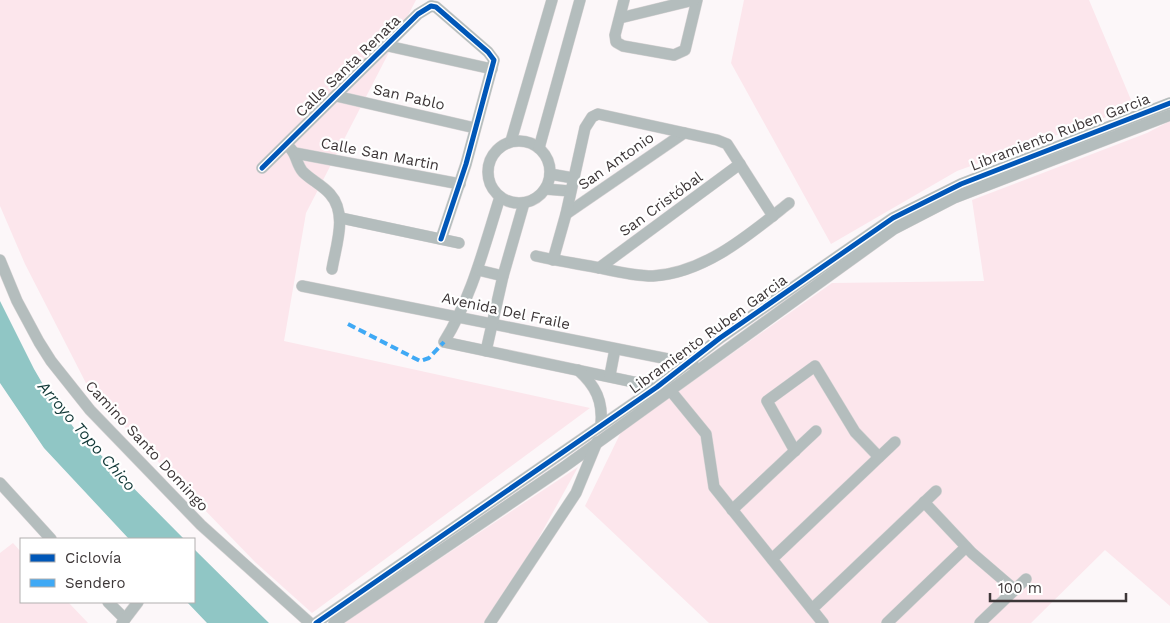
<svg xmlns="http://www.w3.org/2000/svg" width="1170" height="623" font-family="'Work Sans',sans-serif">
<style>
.green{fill:#fce6ec}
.water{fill:#90c6c5}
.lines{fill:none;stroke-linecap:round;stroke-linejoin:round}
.minor-casing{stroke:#d9d5d6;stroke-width:12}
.minor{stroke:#b4bdbd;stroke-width:11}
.quiet{stroke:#3fa9f5;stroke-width:4;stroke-dasharray:8 4;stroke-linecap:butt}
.cycleway-casing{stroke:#fff;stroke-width:8}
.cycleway{stroke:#0057b8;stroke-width:5}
.labels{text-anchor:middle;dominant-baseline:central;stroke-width:4.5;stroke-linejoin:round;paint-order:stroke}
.street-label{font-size:15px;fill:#3d3738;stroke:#fff}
.water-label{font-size:16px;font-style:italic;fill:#113837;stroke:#fff}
</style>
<rect width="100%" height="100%" fill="#fcf7f9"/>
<g class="green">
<polygon points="0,0 416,0 306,213 284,341 590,408 312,613 255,562 90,391 25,264 0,206"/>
<polygon points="744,0 1089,0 1134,107 957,171 831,244 731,63"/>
<polygon points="1170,121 1170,606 1105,550 1031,623 709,623 585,506 621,432 832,283 984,281 972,200 1147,133"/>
<polygon points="578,467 522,568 485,623 343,623"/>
<polygon points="13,543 21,552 21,602 68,602 88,623 0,623 0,553"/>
</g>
<g class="water">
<polygon points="0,301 34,369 48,393 74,428 184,539 129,539 44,448 0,383"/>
<polygon points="194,549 269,623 207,623 187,602 194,602"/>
</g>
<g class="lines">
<g class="minor-casing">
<g id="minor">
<polyline points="624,0 615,35 616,42 623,46 674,55 685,50 697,0"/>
<polyline points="620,18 694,0"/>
<polyline points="388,46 492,69"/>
<polyline points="336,96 475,128"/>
<circle cx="519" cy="172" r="31"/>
<polyline points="511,141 552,0"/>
<path d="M290,148C297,155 296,164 303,172C311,180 322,185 330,194C348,214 336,245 332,269"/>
<polyline points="539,148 580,0"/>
<polyline points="295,153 460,184"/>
<polyline points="262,168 418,14 431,6 436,7 488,52 494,60 466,164 441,239"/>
<polyline points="550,174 573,178"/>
<polyline points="545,189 570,191"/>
<path d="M500,197C484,247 472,297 444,342L662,388"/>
<polyline points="566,214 684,133"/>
<polyline points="341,218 459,243"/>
<path d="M536,256C558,261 579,264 600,268C618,272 635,276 653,276C705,273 750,234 789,203"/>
<polyline points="0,260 17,301 39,342 51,361 90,410 201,525 310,623"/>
<polyline points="553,260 566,214 585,128 592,117 598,114 717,140 727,144 773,216"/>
<polyline points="599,268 740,164"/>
<polyline points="478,270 503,276"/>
<polyline points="302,286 693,364"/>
<polyline points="486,351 503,276 524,203"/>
<path d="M578,370C596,386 603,401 601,425"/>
<polyline points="610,375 615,349"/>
<polyline points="670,390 706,434 714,487 823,623"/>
<polyline points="795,451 767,401 815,366 855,432 879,457"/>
<polyline points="0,483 51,539"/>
<polyline points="924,502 972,553 1015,590"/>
<polyline points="732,510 816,431"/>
<polyline points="772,559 895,442"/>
<polyline points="108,602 125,619"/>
<polyline points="812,609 936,491"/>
<polyline points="122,623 138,602"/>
<polyline points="316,623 657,387 720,338 893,218 961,184 1170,103"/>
<polyline points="334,623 564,467 894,229 954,198 1170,115"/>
<polyline points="490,623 576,493 597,442"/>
<polyline points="887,623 966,547"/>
<polyline points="980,623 1026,579"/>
</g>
</g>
<use href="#minor" class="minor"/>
<polyline class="quiet" points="348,324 420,361 429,358 444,342"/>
<g class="cycleway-casing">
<g id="cycleway">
<polyline points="262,168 418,14 431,6 436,7 488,52 494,60 466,164 441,239"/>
<polyline points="316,623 657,387 720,338 893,218 961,184 1170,103"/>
</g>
</g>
<use href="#cycleway" class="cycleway"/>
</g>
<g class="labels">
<g class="street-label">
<text transform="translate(348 66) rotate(-44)">Calle Santa Renata</text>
<text transform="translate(409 97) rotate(13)">San Pablo</text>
<text transform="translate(1060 132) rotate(-21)">Libramiento Ruben Garcia</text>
<text transform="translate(380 154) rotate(11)">Calle San Martin</text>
<text transform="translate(616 161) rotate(-35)">San Antonio</text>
<text transform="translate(661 204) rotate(-36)">San Cristóbal</text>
<text transform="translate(506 311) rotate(12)">Avenida Del Fraile</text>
<text transform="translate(708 334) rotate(-36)">Libramiento Ruben Garcia</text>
<text transform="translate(147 446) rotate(47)">Camino Santo Domingo</text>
</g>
<g class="water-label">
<text transform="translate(87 436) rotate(49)">Arroyo Topo Chico</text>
</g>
</g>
<rect x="20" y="538" width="175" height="65" fill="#ffffff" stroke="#b1afaf"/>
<rect x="30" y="554" width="25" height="8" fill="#0057b8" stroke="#b1afaf"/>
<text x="65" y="563" font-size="15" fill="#3d3738">Ciclovía</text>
<rect x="30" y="579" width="25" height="8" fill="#3fa9f5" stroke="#b1afaf"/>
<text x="65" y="588" font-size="15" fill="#3d3738">Sendero</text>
<path d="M990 593v8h136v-8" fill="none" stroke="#3d3738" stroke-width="2.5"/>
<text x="998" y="593" font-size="15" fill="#3d3738" stroke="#ffffff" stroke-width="4" paint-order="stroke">100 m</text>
</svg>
